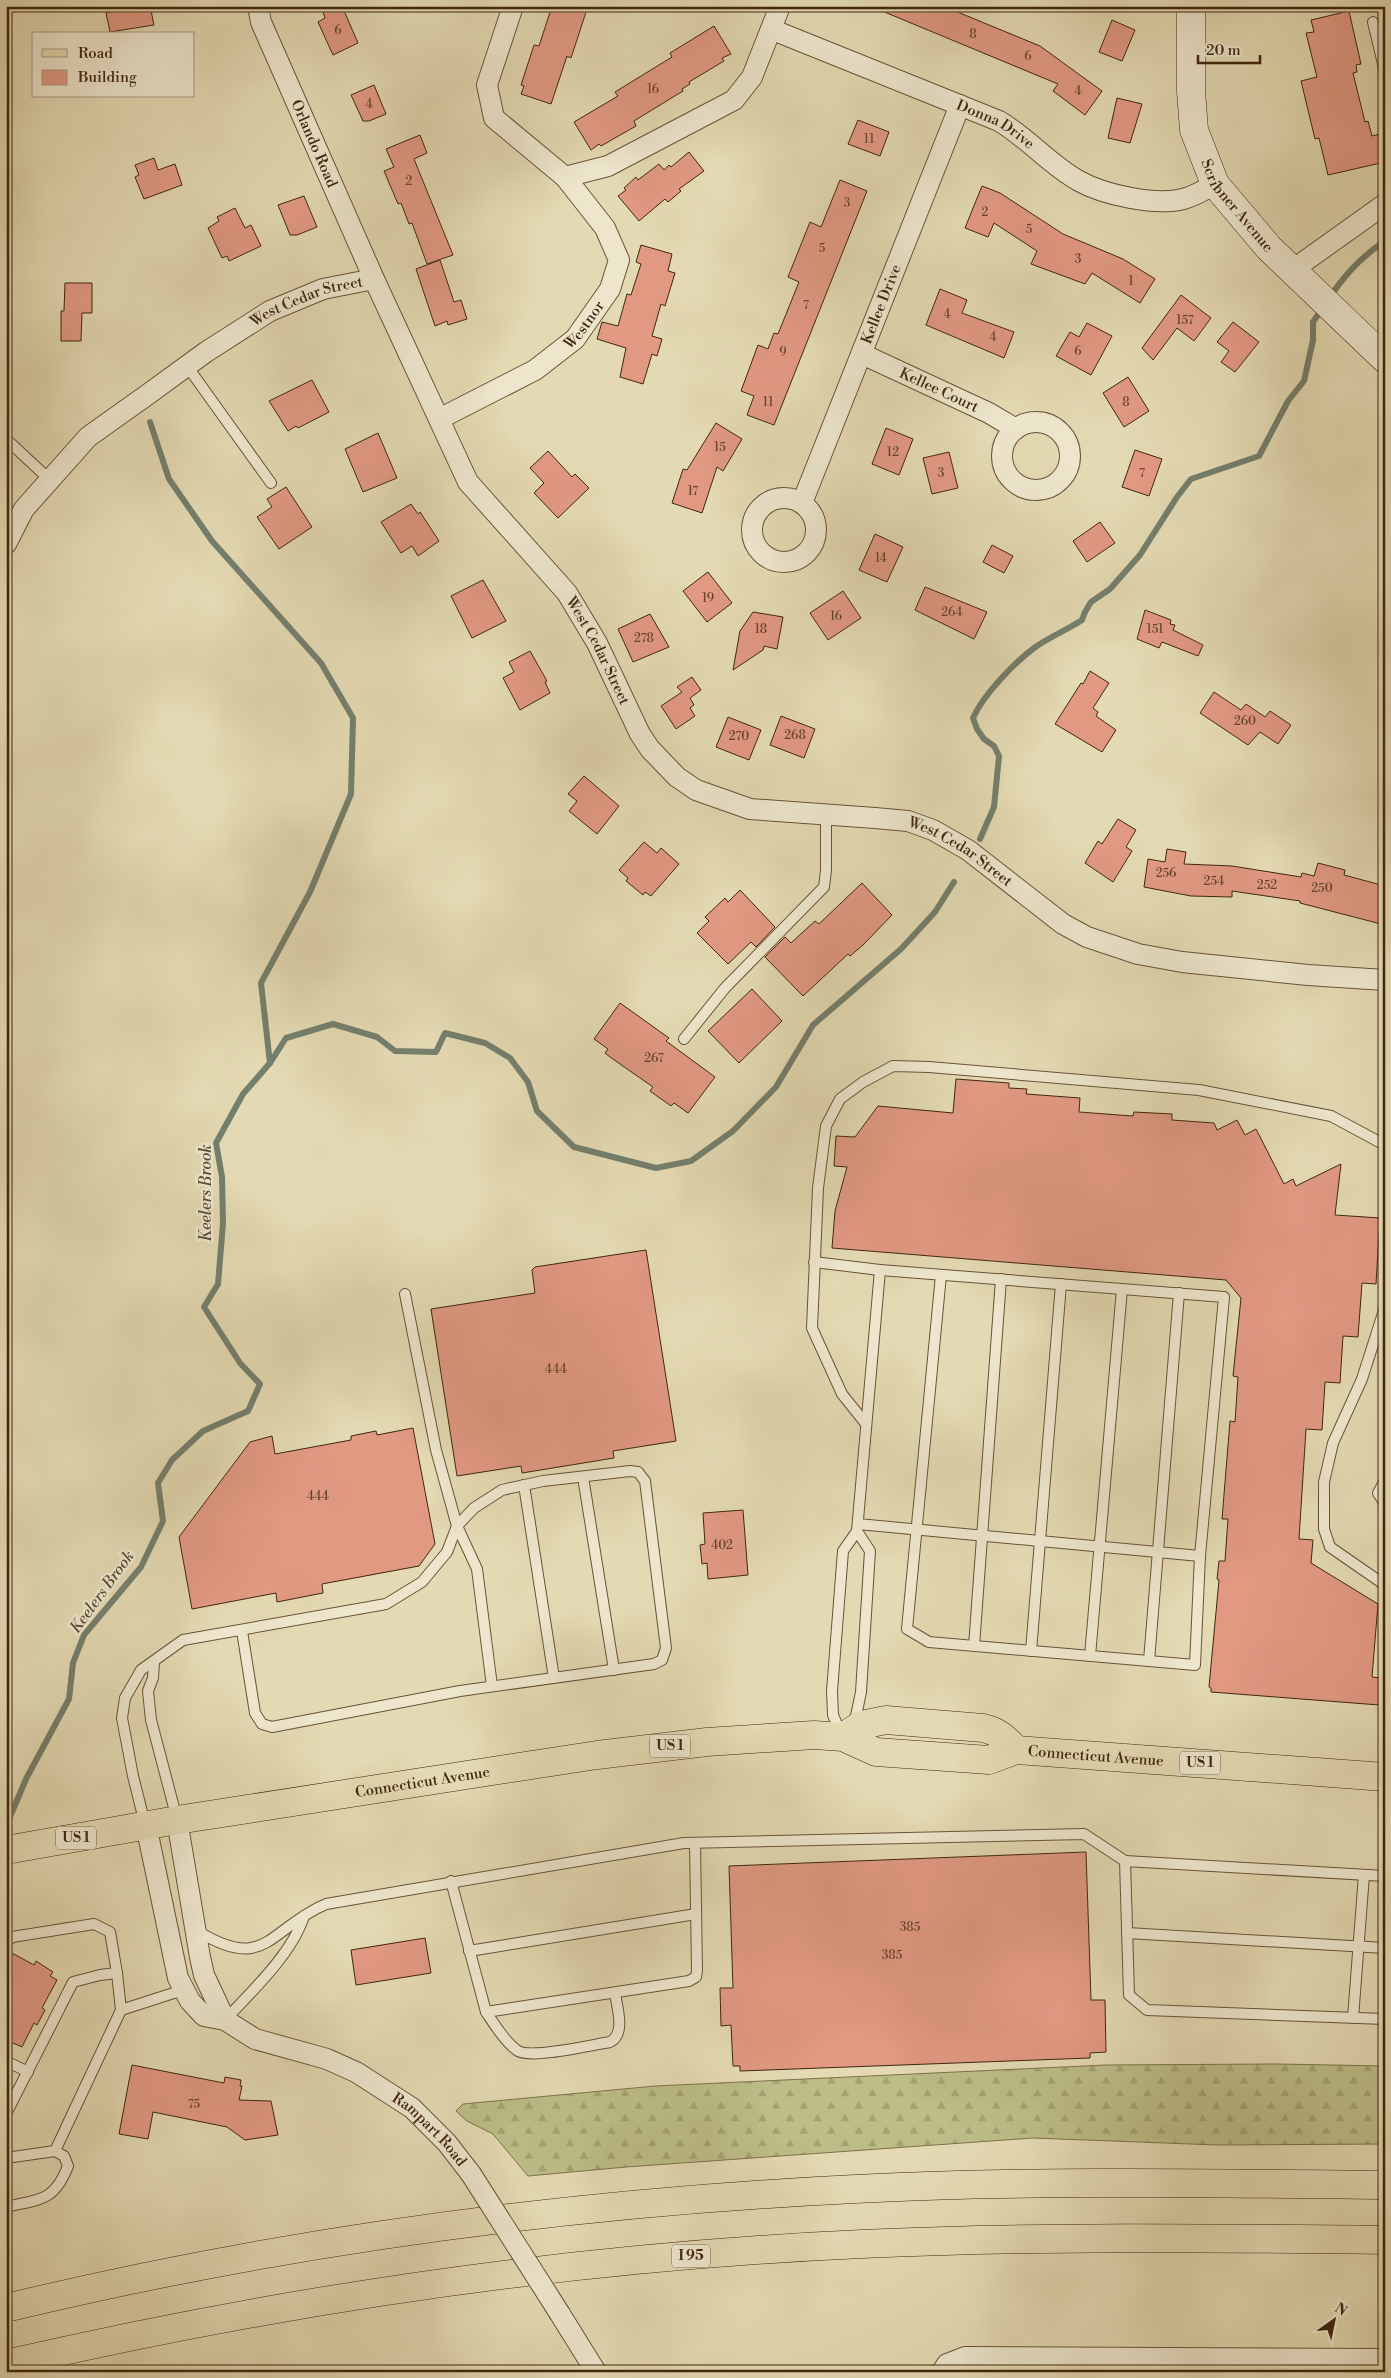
<svg xmlns="http://www.w3.org/2000/svg" width="1391" height="2378" font-family="'Libre Bodoni',serif">
<style>
.forest{fill:url(#forest-firs);stroke:#7e724b}
.lines{fill:none;stroke-linecap:round;stroke-linejoin:round}
.stream{stroke:#747f6c;stroke-width:6}
.building{fill:#e19982;stroke:#40260f}
.lane-casing{stroke:#695338;stroke-width:12}
.street-casing{stroke:#695338;stroke-width:22}
.secondary-casing{stroke:#40260f;stroke-width:29}
.primary-casing{stroke:#40260f;stroke-width:29}
.highway-casing{stroke:#40260f;stroke-width:29}
.lane{stroke:#ede6cd;stroke-width:10}
.street{stroke:#ede6cd;stroke-width:20}
.secondary{stroke:#ede6cd;stroke-width:28}
.primary{stroke:#e3d9b2;stroke-width:28}
.highway{stroke:#e3d9b2;stroke-width:28}
.street-bridge-casing{stroke:#695338;stroke-width:22;stroke-linecap:butt}
.street-bridge{stroke:#ede6cd;stroke-width:20}
.labels{text-anchor:middle;dominant-baseline:central;stroke-width:4.5;stroke-linejoin:round;paint-order:stroke}
.number-label{font-size:12px;fill:#68432c}
.shield{fill:#ede6cd;stroke:#746048;stroke-width:1}
.shield-label{font-size:14px;font-weight:bold;fill:#40260f}
.street-label{font-size:15px;fill:#40260f;stroke:#ede6cd}
.water-label{font-size:16px;font-style:italic;fill:#564b36;stroke:#ede6cd}
</style>
<defs>
<pattern id="forest-firs" width="22" height="20" patternUnits="userSpaceOnUse" patternTransform="scale(1.25)"><rect width="22" height="20" fill="#bcbd87"/><path d="M5 1l3.5 6h-7zM16 11l3.5 6h-7z" fill="#a3a273"/></pattern>
</defs>
<rect width="100%" height="100%" fill="#e3d9b2"/>
<filter id="stains"><feTurbulence type="fractalNoise" baseFrequency=".004" numOctaves="4"/><feColorMatrix values="0 0 0 0 .2 0 0 0 0 .09 0 0 0 0 .02 0 0 0 .5 -.17"/></filter>
<radialGradient id="worn" r=".72"><stop offset=".6" stop-color="#630" stop-opacity="0"/><stop offset="1" stop-color="#630" stop-opacity=".3"/></radialGradient>
<polygon class="forest" points="1277,2064 1385,2066 1385,2144 1217,2145 1033,2138 626,2167 528,2176 493,2134 467,2121 456,2111 463,2104 655,2086 1106,2065"/>
<g class="lines">
<g class="stream">
<path d="M1330,297C1345,274 1362,256 1385,241"/>
<polyline points="150,422 169,479 212,541 321,663 353,718 351,794 310,892 261,983 270,1063"/>
<path d="M980,839L994,807L999,756L994,746L984,739L977,729L973,718C983,695 1014,663 1034,648C1049,637 1067,630 1082,620L1085,612L1091,602L1110,589L1140,555L1177,497L1191,479L1259,456L1288,401L1304,381L1313,340V322L1322,309"/>
<polyline points="7,1824 26,1779 69,1699 73,1663 84,1635 141,1567 163,1521 158,1483 172,1460 203,1431 248,1411 260,1384 240,1363 204,1307 218,1284 223,1223 222,1177 216,1143 243,1094 270,1063 286,1038 333,1024 377,1037 395,1051 436,1052 445,1033 485,1043 510,1058 528,1082 537,1111 574,1147 656,1168 691,1161 733,1131 776,1087 813,1025 901,949 935,912 954,882"/>
</g>
</g>
<g class="building">
<polygon points="114,6 150,6 154,25 110,32 106,13 115,11"/>
<polygon points="335,6 342,6 358,43 333,55 318,22 325,18 323,12"/>
<polygon points="552,6 588,6 571,58 567,56 551,104 521,94 524,86 521,85 534,45 539,46"/>
<polygon points="870,6 943,6 1040,46 1102,91 1085,115 1053,91 1058,84"/>
<polygon points="1349,11 1361,64 1356,65 1357,72 1353,73 1365,122 1368,121 1372,136 1380,134 1385,162 1328,175 1319,138 1315,139 1301,81 1317,77 1306,33 1314,32 1311,20"/>
<polygon points="1112,20 1135,30 1122,61 1099,52"/>
<polygon points="714,26 731,54 722,58 724,61 689,82 690,84 682,89 683,91 634,121 636,126 601,146 599,144 591,150 574,122 618,96 615,92 672,57 670,53"/>
<polygon points="374,85 386,114 369,121 363,121 351,95"/>
<polygon points="1117,98 1142,104 1130,143 1108,138"/>
<polygon points="858,120 889,132 880,156 848,144"/>
<polygon points="420,135 427,153 414,159 453,255 427,264 412,223 409,224 401,203 398,204 384,171 394,167 386,149"/>
<polygon points="689,152 704,171 679,189 681,191 668,202 665,199 639,221 618,196 626,190 624,188 636,177 638,180 659,164 664,170 669,165 671,167"/>
<polygon points="154,158 158,170 175,164 182,185 144,199 135,177 139,175 135,165"/>
<polygon points="840,180 867,191 774,425 747,415 754,396 741,391 758,345 768,349 774,333 778,334 799,282 788,277 810,222 821,227"/>
<polygon points="982,186 1000,193 1063,234 1123,259 1155,279 1140,303 1092,273 1085,284 1031,264 1037,251 994,223 988,237 965,228"/>
<polygon points="304,196 317,227 297,235 290,235 278,205"/>
<polygon points="235,208 245,228 251,225 261,246 229,261 227,256 222,258 208,228 219,221 217,217"/>
<polygon points="641,245 672,254 668,271 675,273 665,306 661,304 652,336 662,339 657,356 652,354 643,384 620,377 626,348 597,339 602,322 618,326 627,294 631,295 641,264 636,262"/>
<polygon points="440,260 454,302 461,300 467,319 448,325 447,321 435,326 416,269"/>
<polygon points="65,283 92,283 92,313 82,313 81,341 61,341 61,311 64,311"/>
<polygon points="940,289 967,300 962,313 1014,332 1004,358 926,325"/>
<polygon points="1181,295 1211,318 1194,341 1177,328 1153,360 1142,348"/>
<polygon points="1233,322 1259,342 1235,372 1221,362 1229,351 1217,342"/>
<polygon points="1087,323 1112,336 1091,375 1056,356 1070,332 1079,337"/>
<polygon points="1128,377 1149,411 1124,427 1103,393"/>
<polygon points="312,380 329,412 298,428 296,426 288,431 269,401"/>
<polygon points="716,423 742,439 723,471 717,467 702,513 672,503 683,469 687,470"/>
<polygon points="886,428 913,439 899,475 872,464"/>
<polygon points="378,433 397,478 363,492 345,449"/>
<polygon points="1135,450 1162,459 1149,496 1122,487"/>
<polygon points="548,451 572,477 575,474 589,488 558,518 534,493 544,483 530,468"/>
<polygon points="949,452 958,488 932,494 923,458"/>
<polygon points="286,487 312,527 279,549 257,517 272,507 267,499"/>
<polygon points="411,504 418,514 420,512 439,541 418,556 412,546 401,553 381,522"/>
<polygon points="1100,522 1115,543 1087,562 1073,541"/>
<polygon points="875,534 903,547 887,582 859,570"/>
<polygon points="992,545 1013,556 1004,573 983,562"/>
<polygon points="708,572 732,603 707,622 683,591"/>
<polygon points="483,580 506,621 472,638 451,596"/>
<polygon points="925,587 987,612 974,639 915,610"/>
<polygon points="843,591 861,618 828,640 810,613"/>
<polygon points="1145,610 1171,620 1170,624 1175,625 1173,630 1203,645 1198,656 1162,642 1159,648 1137,639"/>
<polygon points="753,612 783,617 777,649 764,646 763,650 733,670 740,631"/>
<polygon points="650,614 669,647 633,662 618,629"/>
<polygon points="530,651 547,681 545,682 550,693 520,710 503,678 514,672 509,662"/>
<polygon points="1090,671 1109,683 1093,708 1098,712 1096,716 1116,730 1102,752 1055,724 1081,683 1083,684"/>
<polygon points="692,677 701,690 690,698 694,705 690,708 695,716 676,729 661,706 682,692 677,687"/>
<polygon points="1214,692 1241,710 1246,704 1265,717 1270,711 1291,725 1278,744 1260,732 1248,745 1200,713"/>
<polygon points="781,716 815,729 804,758 770,745"/>
<polygon points="728,717 761,730 749,760 716,747"/>
<polygon points="584,776 619,806 597,834 569,811 577,801 568,794"/>
<polygon points="1118,819 1136,830 1126,847 1132,851 1113,882 1085,863 1098,841 1102,844"/>
<polygon points="644,842 657,853 661,848 679,864 651,896 645,892 643,895 626,881 628,878 619,870"/>
<polygon points="1167,849 1186,852 1184,864 1232,866 1301,877 1302,873 1314,876 1318,863 1345,870 1344,875 1385,886 1385,925 1300,903 1300,901 1232,891 1232,897 1191,896 1144,887 1148,859 1165,862"/>
<polygon points="862,883 892,915 863,945 850,956 848,954 803,996 765,957 785,937 791,943 815,921 819,924"/>
<polygon points="740,890 775,927 756,947 751,942 728,964 697,933 709,921 705,917 725,898 728,902"/>
<polygon points="752,989 782,1021 739,1063 708,1031"/>
<polygon points="620,1003 669,1038 666,1041 715,1077 688,1113 674,1103 671,1106 650,1091 653,1087 610,1057 605,1053 608,1049 594,1039"/>
<polygon points="956,1079 1009,1083 1009,1088 1027,1089 1026,1094 1080,1098 1079,1112 1133,1116 1134,1112 1172,1114 1172,1120 1214,1123 1217,1130 1237,1120 1245,1135 1256,1129 1284,1184 1293,1179 1296,1186 1341,1164 1335,1215 1380,1218 1376,1284 1362,1283 1358,1337 1343,1336 1340,1383 1325,1382 1322,1430 1306,1429 1299,1539 1313,1540 1311,1563 1378,1604 1372,1677 1381,1678 1379,1705 1211,1692 1211,1688 1209,1687 1219,1580 1217,1579 1219,1561 1225,1561 1228,1519 1222,1519 1230,1421 1235,1422 1238,1377 1233,1376 1241,1298 1226,1280 832,1248 835,1211 847,1167 834,1166 836,1136 855,1137 878,1106 953,1113"/>
<polygon points="646,1250 676,1441 613,1451 614,1458 522,1473 521,1466 457,1476 431,1309 535,1293 532,1270 535,1267"/>
<polygon points="413,1428 435,1544 419,1566 322,1584 323,1593 277,1602 276,1593 192,1609 179,1537 250,1442 272,1436 275,1454 351,1440 351,1436 376,1431 377,1435"/>
<polygon points="743,1510 748,1575 708,1579 707,1563 702,1564 700,1545 705,1544 703,1513"/>
<polygon points="1086,1852 1091,2000 1105,2000 1106,2052 1090,2053 1090,2058 740,2071 740,2066 733,2066 731,2025 721,2026 720,1988 733,1988 729,1866"/>
<polygon points="425,1938 431,1973 356,1985 351,1950"/>
<polygon points="12,1953 34,1965 36,1961 53,1972 50,1976 57,1980 42,2008 45,2010 37,2025 34,2023 22,2047 6,2040 6,1964"/>
<polygon points="132,2065 224,2083 225,2077 241,2080 240,2086 242,2086 239,2100 271,2101 278,2135 245,2140 227,2127 153,2112 148,2139 119,2134"/>
</g>
<g class="lines">
<g class="lane-casing">
<g id="lane">
<polyline points="1373,22 1385,72"/>
<polyline points="187,366 271,483"/>
<polyline points="6,439 50,480"/>
<polyline points="684,1039 725,988 824,887 826,870 826,815"/>
<polyline points="814,1262 880,1270"/>
<polyline points="941,1275 907,1629 929,1642 1195,1665 1200,1556"/>
<polyline points="1385,1307 1362,1379 1333,1443 1324,1482 1324,1529 1330,1547 1385,1585"/>
<polyline points="866,1424 842,1394 812,1328 818,1188 826,1126 840,1099 863,1082 893,1066 929,1067 1199,1090 1331,1116 1385,1145"/>
<polyline points="583,1477 614,1670"/>
<polyline points="1385,1480 1378,1493 1385,1504"/>
<polyline points="524,1485 554,1678"/>
<polyline points="242,1631 255,1713 262,1724 272,1727 460,1691 654,1664 662,1660 666,1648 645,1481 638,1472 630,1471 543,1481 502,1490 474,1508 457,1526 477,1569 492,1686"/>
<polyline points="974,1646 1001,1279"/>
<polyline points="1031,1651 1061,1284"/>
<polyline points="1090,1656 1122,1289"/>
<polyline points="1149,1661 1179,1293"/>
<polyline points="154,1662 153,1678 148,1691 151,1720 177,1819"/>
<polyline points="851,1724 856,1716 861,1692 870,1551 857,1531"/>
<polyline points="841,1734 833,1715 832,1691 843,1551 857,1531 880,1270 1224,1297 1200,1556 858,1524"/>
<polyline points="145,1824 133,1776 122,1718 125,1698 141,1670 183,1640 386,1604 422,1582 447,1552 457,1526 436,1450 405,1294"/>
<polyline points="1385,1876 1125,1861 1129,1995 1147,2010 1385,2019"/>
<polyline points="451,1881 486,2012 689,1981 696,1977 697,1971 695,1843"/>
<path d="M196,1930C266,1974 268,1929 326,1904L684,1843L1084,1834L1125,1861"/>
<polyline points="1127,1933 1385,1948"/>
<polyline points="6,1943 12,1937 94,1924 110,1932 117,1973"/>
<polyline points="469,1951 696,1914"/>
<path d="M486,2012C495,2025 505,2042 518,2051C532,2059 591,2045 610,2042C626,2034 617,2008 615,1993"/>
<polyline points="1353,2018 1364,1875"/>
<path d="M225,2020C252,1991 292,1954 304,1916"/>
<polyline points="6,2061 28,2072"/>
<polyline points="6,2114 73,1982 100,1975 117,1973 121,2010"/>
<polyline points="55,2151 121,2010 183,1990"/>
<path d="M6,2158L55,2151L64,2156L68,2166C54,2202 40,2199 6,2207"/>
</g>
</g>
<g class="street-casing">
<g id="street">
<path id="s1" d="M258,6L261,22L374,279L468,482L567,593L597,643L640,734L650,749L677,777L696,790L750,809L875,818L908,821L933,830L968,850L1063,924L1087,937L1138,954L1182,962L1308,975L1385,980"/>
<path id="s2" d="M773,30L999,121C1028,138 1050,165 1079,181C1104,195 1156,206 1183,199C1195,196 1204,190 1215,184"/>
<polyline points="565,177 608,166 734,100 752,77 780,6"/>
<polyline points="1291,271 1385,204"/>
<path id="s3" d="M862,354L989,413L1016,429"/>
<path id="s4" d="M439,419L535,370L575,339L610,289L619,260L605,228L565,177L494,118L487,85L513,6"/>
<circle cx="1036" cy="456" r="34"/>
<circle cx="784" cy="530" r="32"/>
<path id="s5" d="M802,503L960,105"/>
<path id="s6" d="M6,544L24,509L88,437L147,395L206,352L270,311L323,289L374,279"/>
<polyline points="177,1820 200,1957 204,1975 225,2020"/>
<path id="s7" d="M146,1825L178,1978L190,2001L204,2016L225,2020L255,2039L327,2059L356,2072L412,2108L447,2143L471,2174"/>
<polyline points="560,2314 596,2372"/>
<polyline points="942,2372 947,2364 965,2357 1385,2359"/>
</g>
</g>
<g class="secondary-casing">
<g id="secondary">
<path id="s8" d="M1191,6V91L1194,130L1215,184L1269,248L1385,359"/>
</g>
</g>
<g class="primary-casing">
<g id="primary">
<path d="M843,1737L861,1725L886,1720L983,1728C998,1731 1006,1739 1016,1750"/>
<path id="s9" d="M6,1850L177,1820L499,1770L597,1755L707,1742L814,1735L843,1737L876,1752L989,1760L1016,1750L1385,1777"/>
</g>
</g>
<g class="highway-casing">
<g id="highway">
<path d="M6,2308C284,2241 570,2203 855,2189C1031,2180 1208,2183 1385,2185"/>
<path d="M6,2364C287,2299 574,2257 862,2244C1036,2236 1210,2238 1385,2240"/>
</g>
</g>
<use href="#lane" class="lane"/>
<use href="#street" class="street"/>
<use href="#secondary" class="secondary"/>
<use href="#primary" class="primary"/>
<use href="#highway" class="highway"/>
<g class="street-bridge-casing">
<polyline id="street-bridge" points="471,2174 560,2314"/>
</g>
<use href="#street-bridge" class="street-bridge"/>
</g>
<g class="labels">
<g class="number-label">
<text x="338" y="30">6</text>
<text x="973" y="34">8</text>
<text x="1028" y="56">6</text>
<text x="653" y="89">16</text>
<text x="1078" y="91">4</text>
<text x="369" y="104">4</text>
<text x="869" y="139">11</text>
<text x="409" y="181">2</text>
<text x="847" y="203">3</text>
<text x="985" y="212">2</text>
<text x="1029" y="229">5</text>
<text x="822" y="248">5</text>
<text x="1078" y="259">3</text>
<text x="1131" y="281">1</text>
<text x="806" y="305">7</text>
<text x="947" y="314">4</text>
<text x="1185" y="320">157</text>
<text x="993" y="337">4</text>
<text x="1078" y="351">6</text>
<text x="783" y="352">9</text>
<text x="768" y="402">11</text>
<text x="1126" y="402">8</text>
<text x="720" y="447">15</text>
<text x="893" y="452">12</text>
<text x="941" y="473">3</text>
<text x="1142" y="473">7</text>
<text x="693" y="491">17</text>
<text x="881" y="558">14</text>
<text x="708" y="598">19</text>
<text x="952" y="612">264</text>
<text x="836" y="616">16</text>
<text x="761" y="629">18</text>
<text x="1155" y="629">151</text>
<text x="644" y="638">278</text>
<text x="1245" y="721">260</text>
<text x="795" y="735">268</text>
<text x="739" y="736">270</text>
<text x="1166" y="873">256</text>
<text x="1214" y="881">254</text>
<text x="1267" y="885">252</text>
<text x="1322" y="888">250</text>
<text x="654" y="1058">267</text>
<text x="556" y="1369">444</text>
<text x="318" y="1496">444</text>
<text x="722" y="1545">402</text>
<text x="910" y="1927">385</text>
<text x="892" y="1955">385</text>
<text x="194" y="2104">75</text>
</g>
<g class="shield">
<rect x="650" y="1734.5" width="40" height="23" rx="4"/>
<rect x="1180" y="1751.5" width="40" height="23" rx="4"/>
<rect x="56" y="1826.5" width="40" height="23" rx="4"/>
<rect x="672" y="2244.5" width="38" height="23" rx="4"/>
</g>
<g class="shield-label">
<text x="670" y="1746">US 1</text>
<text x="1200" y="1763">US 1</text>
<text x="76" y="1838">US 1</text>
<text x="691" y="2256">I 95</text>
</g>
<g class="street-label">
<text stroke="none"><textPath href="#s2" startOffset="242">Donna Drive</textPath></text>
<text stroke="none"><textPath href="#s1" startOffset="149">Orlando Road</textPath></text>
<text stroke="none"><textPath href="#s8" startOffset="212">Scribner Avenue</textPath></text>
<text stroke="none"><textPath href="#s6" startOffset="395">West Cedar Street</textPath></text>
<text stroke="none"><textPath href="#s5" startOffset="214">Kellee Drive</textPath></text>
<text stroke="none"><textPath href="#s4" startOffset="175">Westnor</textPath></text>
<text stroke="none"><textPath href="#s3" startOffset="85">Kellee Court</textPath></text>
<text stroke="none"><textPath href="#s1" startOffset="735">West Cedar Street</textPath></text>
<text stroke="none"><textPath href="#s1" startOffset="1185">West Cedar Street</textPath></text>
<text stroke="none"><textPath href="#s9" startOffset="1104">Connecticut Avenue</textPath></text>
<text stroke="none"><textPath href="#s9" startOffset="422">Connecticut Avenue</textPath></text>
<text stroke="none"><textPath href="#s7" startOffset="460">Rampart Road</textPath></text>
</g>
<g class="water-label">
<text transform="translate(206 1193) rotate(-90)">Keelers Brook</text>
<text transform="translate(102 1592) rotate(-54)">Keelers Brook</text>
</g>
</g>
<rect width="1391" height="2378" fill="none" stroke="#e3d9b2" stroke-width="25"/>
<rect x="8" y="8" width="1376" height="2363" fill="none" stroke="#40260f" stroke-width="2.5"/>
<rect x="12" y="12" width="1366" height="2353" fill="none" stroke="#40260f"/>
<rect x="32" y="32" width="162" height="65" fill="#ede6cd" stroke="#a89981"/>
<rect x="42" y="49" width="25" height="8" fill="#e3d9b2" stroke="#a89981"/>
<text x="78" y="58" font-size="15" fill="#40260f">Road</text>
<rect x="42" y="70" width="25" height="15" fill="#e19982" stroke="#a89981"/>
<text x="78" y="82" font-size="15" fill="#40260f">Building</text>
<g transform="translate(1334 2320) rotate(33)" stroke="#ede6cd" stroke-width="4" paint-order="stroke">
<path d="M0-4L9 19L0 12L-9 19Z" fill="#40260f"/>
<text y="-8" font-size="14" font-weight="bold" text-anchor="middle" fill="#40260f">N</text>
</g>
<path d="M1198 55v8h62v-8" fill="none" stroke="#40260f" stroke-width="2.5"/>
<text x="1206" y="55" font-size="15" fill="#40260f" stroke="#ede6cd" stroke-width="4" paint-order="stroke">20 m</text>
<rect width="100%" height="100%" filter="url(#stains)"/>
<rect width="100%" height="100%" fill="url(#worn)"/>
</svg>
